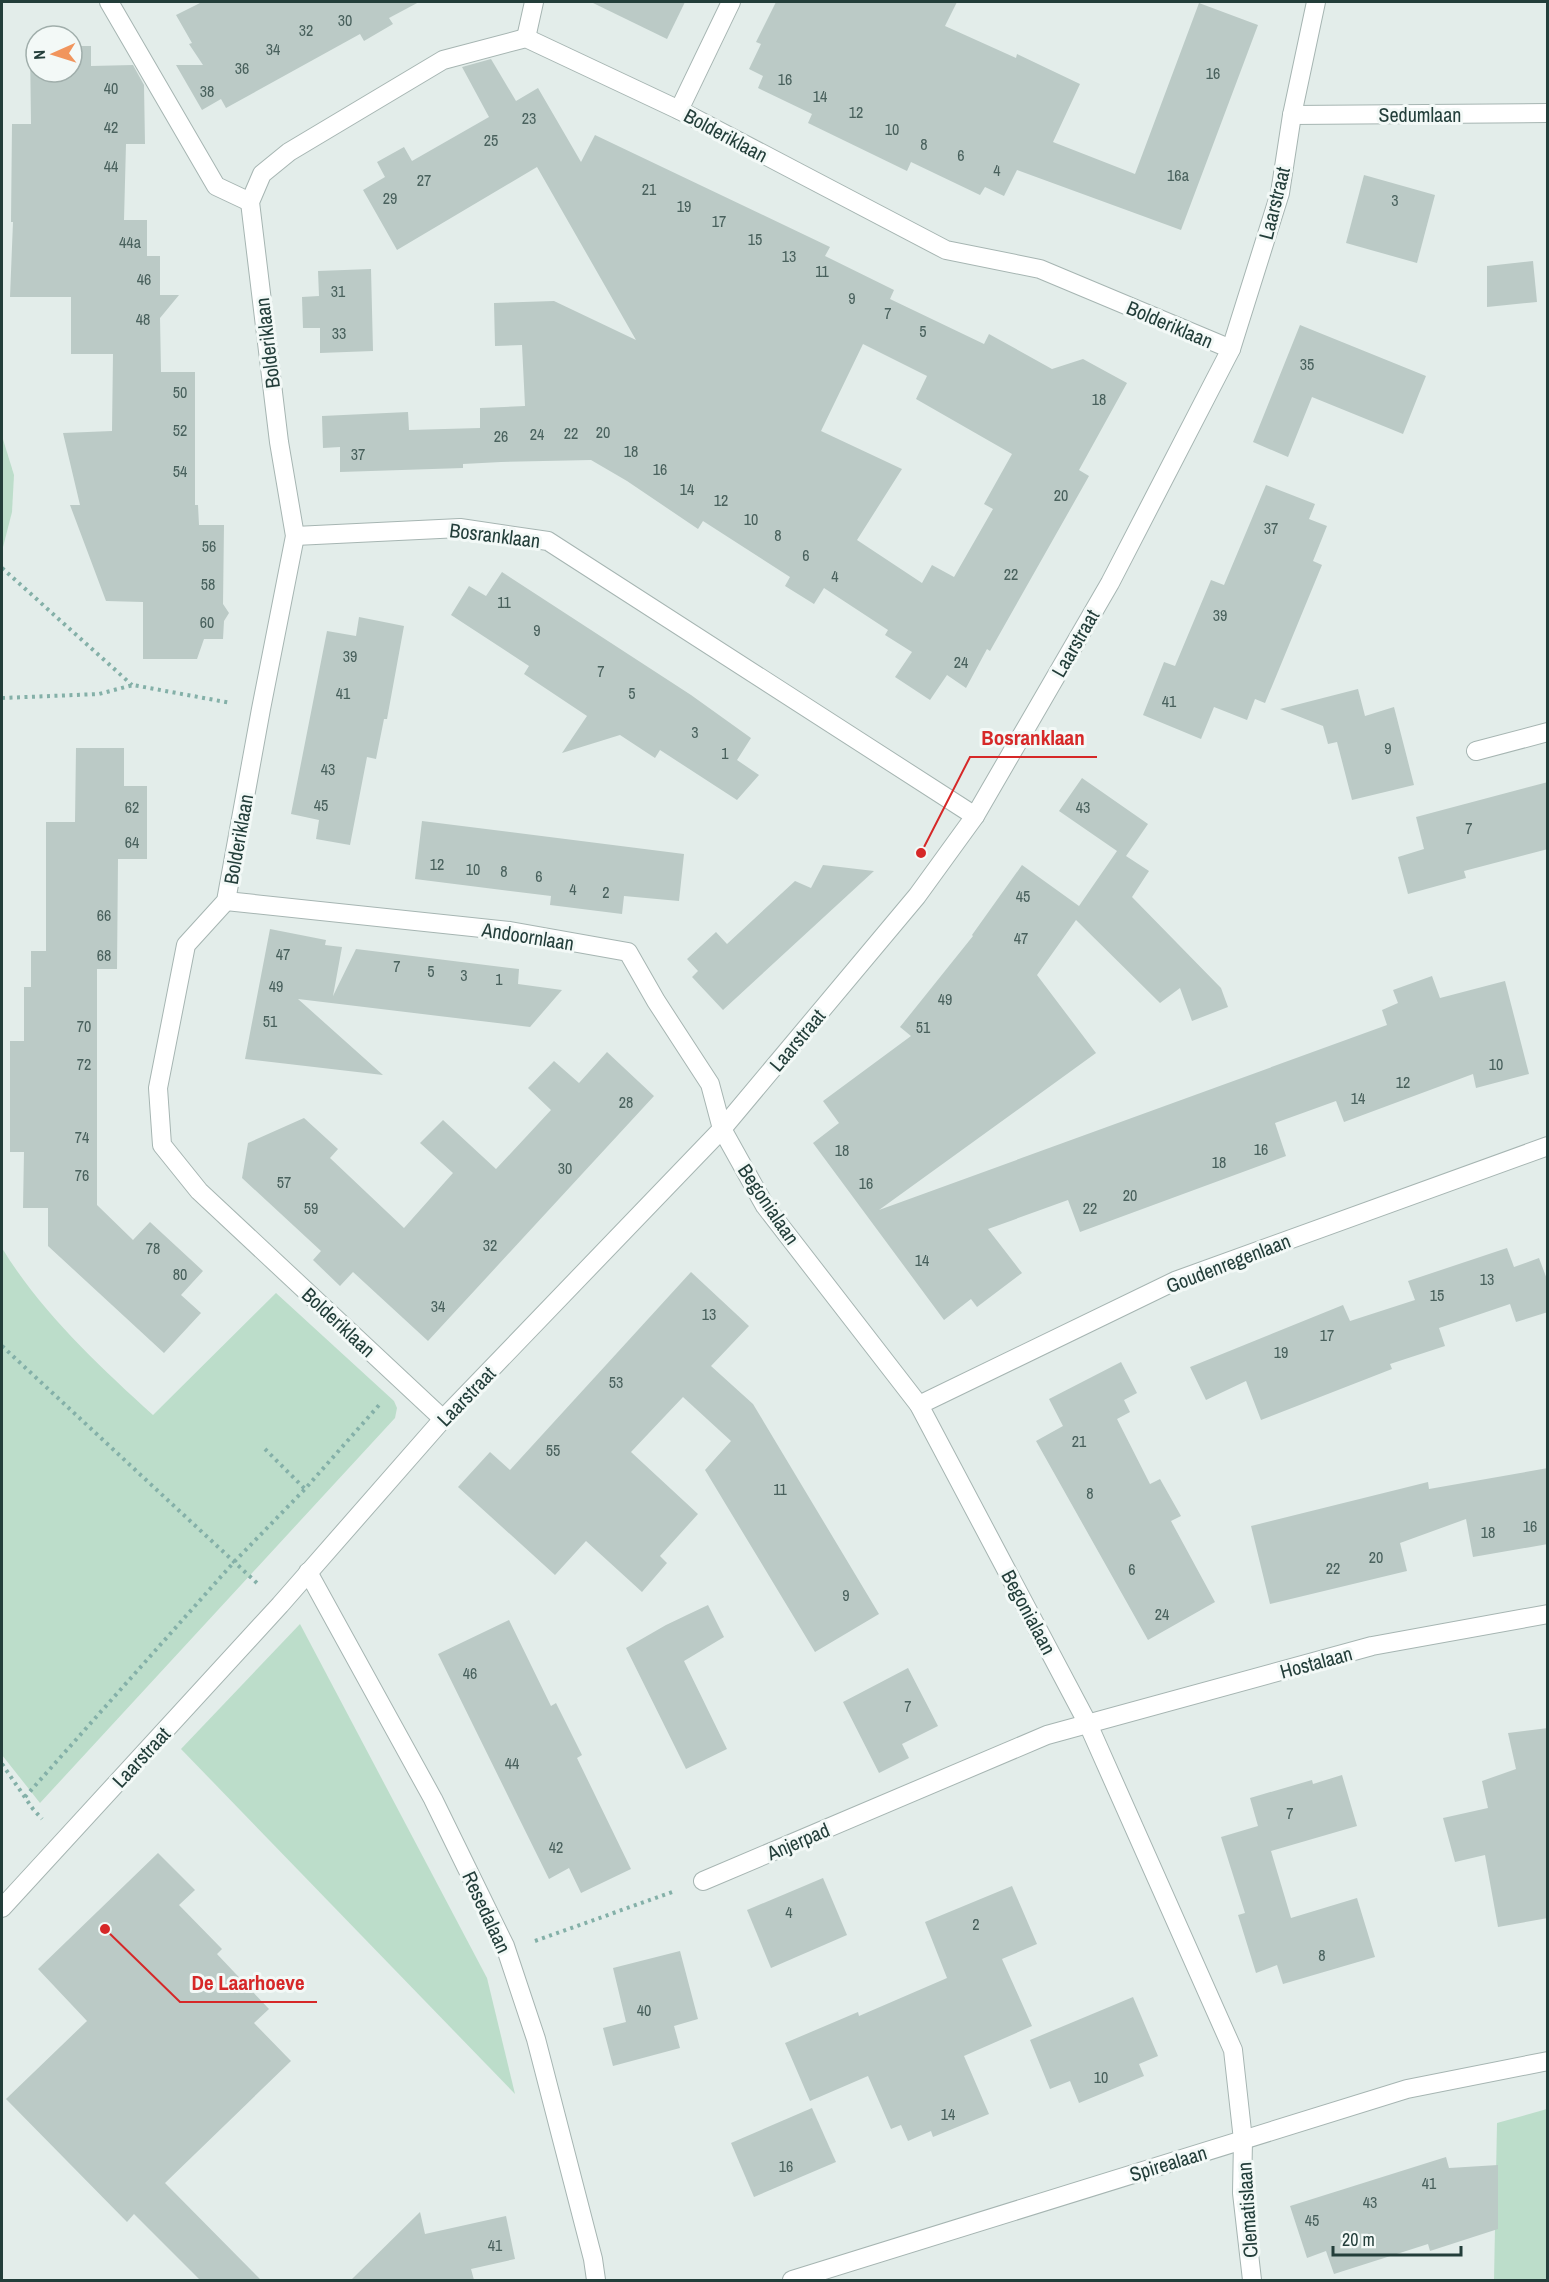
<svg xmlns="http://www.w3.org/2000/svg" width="1549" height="2282" font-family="'Archivo Narrow',sans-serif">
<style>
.green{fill:#bcddca}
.building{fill:#bbcac6;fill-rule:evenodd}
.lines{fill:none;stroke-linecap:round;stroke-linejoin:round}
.street-casing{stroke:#a6b5b2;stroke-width:20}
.path{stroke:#84b0a8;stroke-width:4;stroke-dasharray:3 4.5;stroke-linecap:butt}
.street{stroke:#fff;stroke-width:18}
.labels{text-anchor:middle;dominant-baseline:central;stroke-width:6;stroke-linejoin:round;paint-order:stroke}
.number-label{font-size:16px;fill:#49615d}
.street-label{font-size:20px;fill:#233e3a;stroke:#f3f9f7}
.leader{fill:none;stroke:#d62828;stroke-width:2}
.callout-dot{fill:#d62828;stroke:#f3f9f7;stroke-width:2}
.callout-label{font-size:21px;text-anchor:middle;font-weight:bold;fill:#d62828;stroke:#f3f9f7;stroke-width:6;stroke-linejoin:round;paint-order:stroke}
</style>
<rect width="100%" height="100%" fill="#e3edea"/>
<g class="green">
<polygon points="2,436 14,475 12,512 2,551"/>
<path d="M2,1248C41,1312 98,1365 153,1415L276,1293L394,1401L397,1408L395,1418L40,1803L2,1755Z"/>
<polygon points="300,1624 487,1978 515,2094 181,1749"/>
<polygon points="1547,2109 1547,2280 1494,2280 1497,2123"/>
</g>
<g class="building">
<polygon points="202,2 419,2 389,18 393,24 364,41 360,34 226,108 221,99 202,110 176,65 203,65 189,44 192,43 176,15"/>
<polygon points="591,2 685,2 667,39"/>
<polygon points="776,2 957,2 945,26 1016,58 1017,54 1080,84 1053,142 1135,174 1199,3 1258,25 1181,230 1017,170 1004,196 985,187 980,195 911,162 907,171 808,123 812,114 758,88 763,76 749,69 761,44 756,42"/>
<polygon points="30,46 36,46 36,72 72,72 72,46 91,46 91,66 133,65 144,85 145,144 126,144 124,220 147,220 147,256 160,256 160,295 179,295 160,318 161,372 195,372 195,505 198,505 199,525 224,525 223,604 229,613 224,621 223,639 204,639 197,659 143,659 143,602 106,601 70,505 80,505 63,433 112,431 113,354 71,354 71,297 10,297 13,222 11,222 12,124 31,124"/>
<path d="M491,59L516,101L538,88L581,162L595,135L830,247L825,256L894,290L890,299L984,344L989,334L1052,369L1083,359L1127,383L1079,470L1089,476L990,651L987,649L966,688L947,675L930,700L895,677L912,652L885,635L888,630L824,588L814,604L785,586L790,577L703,521L698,529L627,481L591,460L501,462L463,464V468L340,472V447L323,448L322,416L408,412L409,430L480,428V408L525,406L522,345L495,346L494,303L554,301L636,340L537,167L397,250L363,190L385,177L377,162L404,147L412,161L489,117L462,67ZM863,344L927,376L916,399L1012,454L984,504L993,509L954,577L932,565L922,583L857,540L902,469L821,431Z"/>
<polygon points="1364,175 1435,195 1417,263 1346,243"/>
<polygon points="1533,261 1537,302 1487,307 1487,266"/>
<polygon points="371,269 373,351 320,353 320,328 303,328 302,297 319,296 318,271"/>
<polygon points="1300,325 1426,376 1403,434 1312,397 1288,457 1253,442"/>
<polygon points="1266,485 1315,504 1309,519 1327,526 1313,561 1322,565 1265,703 1255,699 1247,720 1214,707 1201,739 1143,715 1164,662 1175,666 1211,580 1224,585"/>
<polygon points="502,572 691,695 751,738 737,760 759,775 737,800 660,750 655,758 620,735 562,753 587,716 524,674 529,666 451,615 469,586 486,596"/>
<polygon points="359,617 404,626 387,719 384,719 376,759 367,757 350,845 316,839 319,820 291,814 327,631 356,636"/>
<polygon points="1358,689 1365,716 1394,707 1414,785 1352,800 1337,742 1328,744 1323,726 1280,709"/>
<polygon points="76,748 124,748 124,786 147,786 147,859 118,859 117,969 97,969 97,1205 133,1240 150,1222 203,1271 181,1295 201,1313 164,1353 48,1246 48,1208 23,1208 24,1152 10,1152 10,1041 24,1041 24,987 31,987 31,951 46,951 46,822 75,822"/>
<polygon points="1082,778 1148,824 1126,856 1149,871 1132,897 1221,988 1228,1007 1192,1021 1180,988 1160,1003 1076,920 1037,975 1096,1053 879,1210 1387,1025 1382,1010 1398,1003 1393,990 1432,976 1440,998 1505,981 1529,1074 1476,1088 1473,1074 1344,1122 1336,1101 1275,1123 1286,1156 1080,1232 1068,1200 988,1229 1022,1273 977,1307 971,1299 944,1320 813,1143 839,1123 823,1101 911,1036 900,1027 973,936 972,935 1022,865 1079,906 1117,851 1059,811"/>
<polygon points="1548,782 1548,849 1464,871 1466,878 1408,894 1398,857 1424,849 1416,817"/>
<polygon points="422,821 684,854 679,901 624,896 622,914 550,905 551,896 415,879"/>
<polygon points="823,865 874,871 723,1010 692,977 698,971 687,959 716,932 727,944 795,881 811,888"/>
<polygon points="270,929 326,940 325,945 342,947 333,996 356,949 519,969 518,984 562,990 530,1027 298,999 383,1075 245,1059"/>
<polygon points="607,1052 654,1096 428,1341 353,1272 340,1286 313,1260 321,1251 242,1178 248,1143 304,1118 338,1149 330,1158 404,1228 453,1173 420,1143 443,1120 496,1169 551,1110 528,1088 554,1061 579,1083"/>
<polygon points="1507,1248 1514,1267 1539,1258 1548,1282 1548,1312 1516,1322 1510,1304 1439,1328 1445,1346 1390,1364 1392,1369 1261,1420 1246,1381 1206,1400 1190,1367 1343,1305 1350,1321 1415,1300 1408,1281"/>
<polygon points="691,1272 749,1326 711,1366 753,1404 879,1614 815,1652 705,1470 731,1441 683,1397 631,1452 698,1514 660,1556 667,1563 642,1592 586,1541 555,1575 458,1487 490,1452 510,1470"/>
<polygon points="1121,1362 1137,1393 1124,1400 1130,1412 1117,1419 1150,1484 1160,1479 1181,1516 1171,1521 1215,1602 1148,1640 1036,1441 1063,1426 1049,1399"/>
<polygon points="1548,1468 1548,1544 1473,1557 1466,1519 1400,1543 1407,1571 1270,1604 1251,1526 1428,1482 1429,1489"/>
<polygon points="708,1605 724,1637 684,1661 727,1749 686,1769 626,1648 666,1625"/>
<polygon points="509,1620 551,1706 556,1703 582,1755 577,1758 631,1869 581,1893 569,1868 549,1879 438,1654"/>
<polygon points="908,1668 938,1726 902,1744 909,1758 879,1773 843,1702"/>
<polygon points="1548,1728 1548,1918 1498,1927 1485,1855 1455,1862 1443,1818 1488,1808 1482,1781 1516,1769 1508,1733"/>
<polygon points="1342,1775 1357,1826 1271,1851 1291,1918 1357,1898 1375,1957 1283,1984 1277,1965 1256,1973 1238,1915 1245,1913 1221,1837 1258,1826 1250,1798 1312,1780 1313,1784"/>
<polygon points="158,1853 195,1890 179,1905 222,1949 217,1954 269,2009 254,2023 291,2061 165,2183 261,2280 200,2280 134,2214 127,2222 6,2099 87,2021 38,1969"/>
<polygon points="823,1878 847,1935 771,1968 747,1910"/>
<polygon points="1012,1886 1037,1944 1002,1959 1032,2026 964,2056 989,2114 933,2137 931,2131 908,2141 901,2125 891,2129 868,2076 810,2101 785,2043 858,2012 859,2016 947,1978 925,1922"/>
<polygon points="680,1951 698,2019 674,2026 680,2048 613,2066 603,2028 626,2022 613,1968"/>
<polygon points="1133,1997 1158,2056 1139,2064 1144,2076 1079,2103 1070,2081 1050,2089 1030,2040"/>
<polygon points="812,2108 836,2162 754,2197 731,2143"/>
<polygon points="1446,2157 1449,2168 1498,2165 1498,2229 1430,2251 1428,2244 1334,2274 1326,2251 1307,2258 1290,2206"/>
<polygon points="420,2212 425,2234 506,2216 515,2259 471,2269 474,2280 351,2280"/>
</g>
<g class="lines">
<g class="street-casing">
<g id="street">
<polyline points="109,2 216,186 250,202"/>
<polyline points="526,38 534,2"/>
<polyline points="679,110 731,2"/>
<polyline points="1292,115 1548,113"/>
<polyline points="295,536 460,528 548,541 975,816"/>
<polyline points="1476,751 1548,732"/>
<polyline points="226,901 510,931 628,952 656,1001 710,1084 722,1129 765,1206 919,1405 1088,1724 1233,2050 1243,2140 1242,2193 1252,2280"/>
<polyline points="919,1405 1175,1281 1548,1146"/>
<polyline points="443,1419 199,1191 162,1145 158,1088 186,945 226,901 261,709 295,536 279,442 250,202 262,174 289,152 443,60 526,38 679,110 946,250 1040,269 1231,349"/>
<polyline points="308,1572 433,1799 505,1946 536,2039 593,2259 596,2280"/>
<polyline points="703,1881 1047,1735 1372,1646 1548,1614"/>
<polyline points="2,1908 280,1605 443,1419 722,1129 917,896 975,816 1110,583 1231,349 1280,193 1292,115 1316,2"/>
<polyline points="792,2280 1407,2089 1548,2061"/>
</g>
</g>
<g class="path">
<polyline points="2,568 132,685"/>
<polyline points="2,698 99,694 133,685 231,703"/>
<polyline points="2,1346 258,1584"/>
<polyline points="265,1449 305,1489"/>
<polyline points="2,1764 33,1809 42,1819"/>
<polyline points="25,1797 234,1562 305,1489 380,1404"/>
<polyline points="535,1941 675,1891"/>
</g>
<use href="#street" class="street"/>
</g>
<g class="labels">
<g class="number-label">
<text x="345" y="20">30</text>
<text x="306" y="30">32</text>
<text x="273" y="49">34</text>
<text x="242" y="68">36</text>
<text x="1213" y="73">16</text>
<text x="785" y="79">16</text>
<text x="111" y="88">40</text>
<text x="207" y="91">38</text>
<text x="820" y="96">14</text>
<text x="856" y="112">12</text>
<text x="529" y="118">23</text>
<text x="111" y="127">42</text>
<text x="892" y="129">10</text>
<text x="491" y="140">25</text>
<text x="924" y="144">8</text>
<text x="961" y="155">6</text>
<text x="111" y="166">44</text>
<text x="997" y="170">4</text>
<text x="1178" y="175">16a</text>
<text x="424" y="180">27</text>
<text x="649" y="189">21</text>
<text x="390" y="198">29</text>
<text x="1395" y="200">3</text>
<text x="684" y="206">19</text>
<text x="719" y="221">17</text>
<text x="755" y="239">15</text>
<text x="130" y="242">44a</text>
<text x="789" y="256">13</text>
<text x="822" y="271">11</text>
<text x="144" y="279">46</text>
<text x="338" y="291">31</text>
<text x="852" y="298">9</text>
<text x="888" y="313">7</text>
<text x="143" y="319">48</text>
<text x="923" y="331">5</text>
<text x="339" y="333">33</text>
<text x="1307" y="364">35</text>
<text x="180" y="392">50</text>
<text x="1099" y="399">18</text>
<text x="180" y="430">52</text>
<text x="603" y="432">20</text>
<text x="571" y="433">22</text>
<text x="537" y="434">24</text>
<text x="501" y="436">26</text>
<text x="631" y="451">18</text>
<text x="358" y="454">37</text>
<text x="660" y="469">16</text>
<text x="180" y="471">54</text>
<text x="687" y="489">14</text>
<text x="1061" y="495">20</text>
<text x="721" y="500">12</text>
<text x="751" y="519">10</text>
<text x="1271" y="528">37</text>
<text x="778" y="535">8</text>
<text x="209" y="546">56</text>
<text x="806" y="555">6</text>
<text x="1011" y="574">22</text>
<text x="835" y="576">4</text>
<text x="208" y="584">58</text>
<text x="504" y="602">11</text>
<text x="1220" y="615">39</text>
<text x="207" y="622">60</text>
<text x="537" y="630">9</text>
<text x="350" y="656">39</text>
<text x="961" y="662">24</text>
<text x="601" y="671">7</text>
<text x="343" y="693">41</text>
<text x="632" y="693">5</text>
<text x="1169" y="701">41</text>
<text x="695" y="732">3</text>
<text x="1388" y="748">9</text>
<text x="725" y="753">1</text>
<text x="328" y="769">43</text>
<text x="321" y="805">45</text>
<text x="132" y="807">62</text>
<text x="1083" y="807">43</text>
<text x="1469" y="828">7</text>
<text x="132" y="842">64</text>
<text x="437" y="864">12</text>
<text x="473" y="869">10</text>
<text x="504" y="871">8</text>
<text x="539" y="876">6</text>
<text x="573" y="889">4</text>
<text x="606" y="892">2</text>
<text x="1023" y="896">45</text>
<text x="104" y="915">66</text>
<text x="1021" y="938">47</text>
<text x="283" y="954">47</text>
<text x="104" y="955">68</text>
<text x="397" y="966">7</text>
<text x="431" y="971">5</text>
<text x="464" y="975">3</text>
<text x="499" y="979">1</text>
<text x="276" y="986">49</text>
<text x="945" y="999">49</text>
<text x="270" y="1021">51</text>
<text x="84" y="1026">70</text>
<text x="923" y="1027">51</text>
<text x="84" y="1064">72</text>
<text x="1496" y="1064">10</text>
<text x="1403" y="1082">12</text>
<text x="1358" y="1098">14</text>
<text x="626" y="1102">28</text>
<text x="82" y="1137">74</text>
<text x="1261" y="1149">16</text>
<text x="842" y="1150">18</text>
<text x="1219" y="1162">18</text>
<text x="565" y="1168">30</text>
<text x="82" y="1175">76</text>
<text x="284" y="1182">57</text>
<text x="866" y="1183">16</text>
<text x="1130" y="1195">20</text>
<text x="311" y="1208">59</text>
<text x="1090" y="1208">22</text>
<text x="490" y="1245">32</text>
<text x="153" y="1248">78</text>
<text x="922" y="1260">14</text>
<text x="180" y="1274">80</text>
<text x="1487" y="1279">13</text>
<text x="1437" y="1295">15</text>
<text x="438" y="1306">34</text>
<text x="709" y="1314">13</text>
<text x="1327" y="1335">17</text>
<text x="1281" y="1352">19</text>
<text x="616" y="1382">53</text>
<text x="1079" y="1441">21</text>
<text x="553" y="1450">55</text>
<text x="780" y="1489">11</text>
<text x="1090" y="1493">8</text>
<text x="1530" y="1526">16</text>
<text x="1488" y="1532">18</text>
<text x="1376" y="1557">20</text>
<text x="1333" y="1568">22</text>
<text x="1132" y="1569">6</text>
<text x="846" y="1595">9</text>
<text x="1162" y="1614">24</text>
<text x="470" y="1673">46</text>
<text x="908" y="1706">7</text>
<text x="512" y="1763">44</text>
<text x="1290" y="1813">7</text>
<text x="556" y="1847">42</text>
<text x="789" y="1912">4</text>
<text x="976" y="1924">2</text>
<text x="1322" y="1955">8</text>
<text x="644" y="2010">40</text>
<text x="1101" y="2077">10</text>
<text x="948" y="2114">14</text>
<text x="786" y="2166">16</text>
<text x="1429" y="2183">41</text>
<text x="1370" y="2202">43</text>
<text x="1312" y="2220">45</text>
<text x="495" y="2245">41</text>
</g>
<g class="street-label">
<text x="1420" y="114">Sedumlaan</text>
<text transform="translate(726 135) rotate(28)">Bolderiklaan</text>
<text transform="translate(1274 203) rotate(-76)">Laarstraat</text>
<text transform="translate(1170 324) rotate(23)">Bolderiklaan</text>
<text transform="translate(267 343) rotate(-97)">Bolderiklaan</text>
<text transform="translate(495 535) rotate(7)">Bosranklaan</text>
<text transform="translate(1075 643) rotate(-60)">Laarstraat</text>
<text transform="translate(238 839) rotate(-80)">Bolderiklaan</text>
<text transform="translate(528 936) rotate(9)">Andoornlaan</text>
<text transform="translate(797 1040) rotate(-50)">Laarstraat</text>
<text transform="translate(769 1204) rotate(56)">Begonialaan</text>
<text transform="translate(1228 1263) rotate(-21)">Goudenregenlaan</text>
<text transform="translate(339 1322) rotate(43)">Bolderiklaan</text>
<text transform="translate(466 1396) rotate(-46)">Laarstraat</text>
<text transform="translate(1029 1612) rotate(62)">Begonialaan</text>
<text transform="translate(1316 1662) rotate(-15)">Hostalaan</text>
<text transform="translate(141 1757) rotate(-47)">Laarstraat</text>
<text transform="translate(798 1841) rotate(-23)">Anjerpad</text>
<text transform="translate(487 1912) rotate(65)">Resedalaan</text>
<text transform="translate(1168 2163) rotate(-17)">Spirealaan</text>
<text transform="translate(1247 2210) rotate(-94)">Clematislaan</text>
</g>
</g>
<path class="leader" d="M921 853L970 757H1097M105 1929L180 2002H317"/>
<g class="callout-dot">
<circle cx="921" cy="853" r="6"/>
<circle cx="105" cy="1929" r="6"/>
</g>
<g class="callout-label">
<text x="1033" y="745">Bosranklaan</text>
<text x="248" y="1990">De Laarhoeve</text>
</g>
<rect width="1549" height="2282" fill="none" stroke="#233e3a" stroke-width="6"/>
<g transform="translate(54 54) rotate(267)"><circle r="28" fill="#f3f9f7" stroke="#a0aeab" stroke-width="1.5"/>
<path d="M0-4.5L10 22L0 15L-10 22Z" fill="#f1955d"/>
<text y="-9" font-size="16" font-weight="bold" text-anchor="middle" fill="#233e3a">N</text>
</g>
<path d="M1333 2246v9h128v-9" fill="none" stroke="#233e3a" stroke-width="3"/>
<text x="1342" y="2246" font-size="18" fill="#233e3a" stroke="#f3f9f7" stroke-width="4.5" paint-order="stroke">20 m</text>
</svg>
